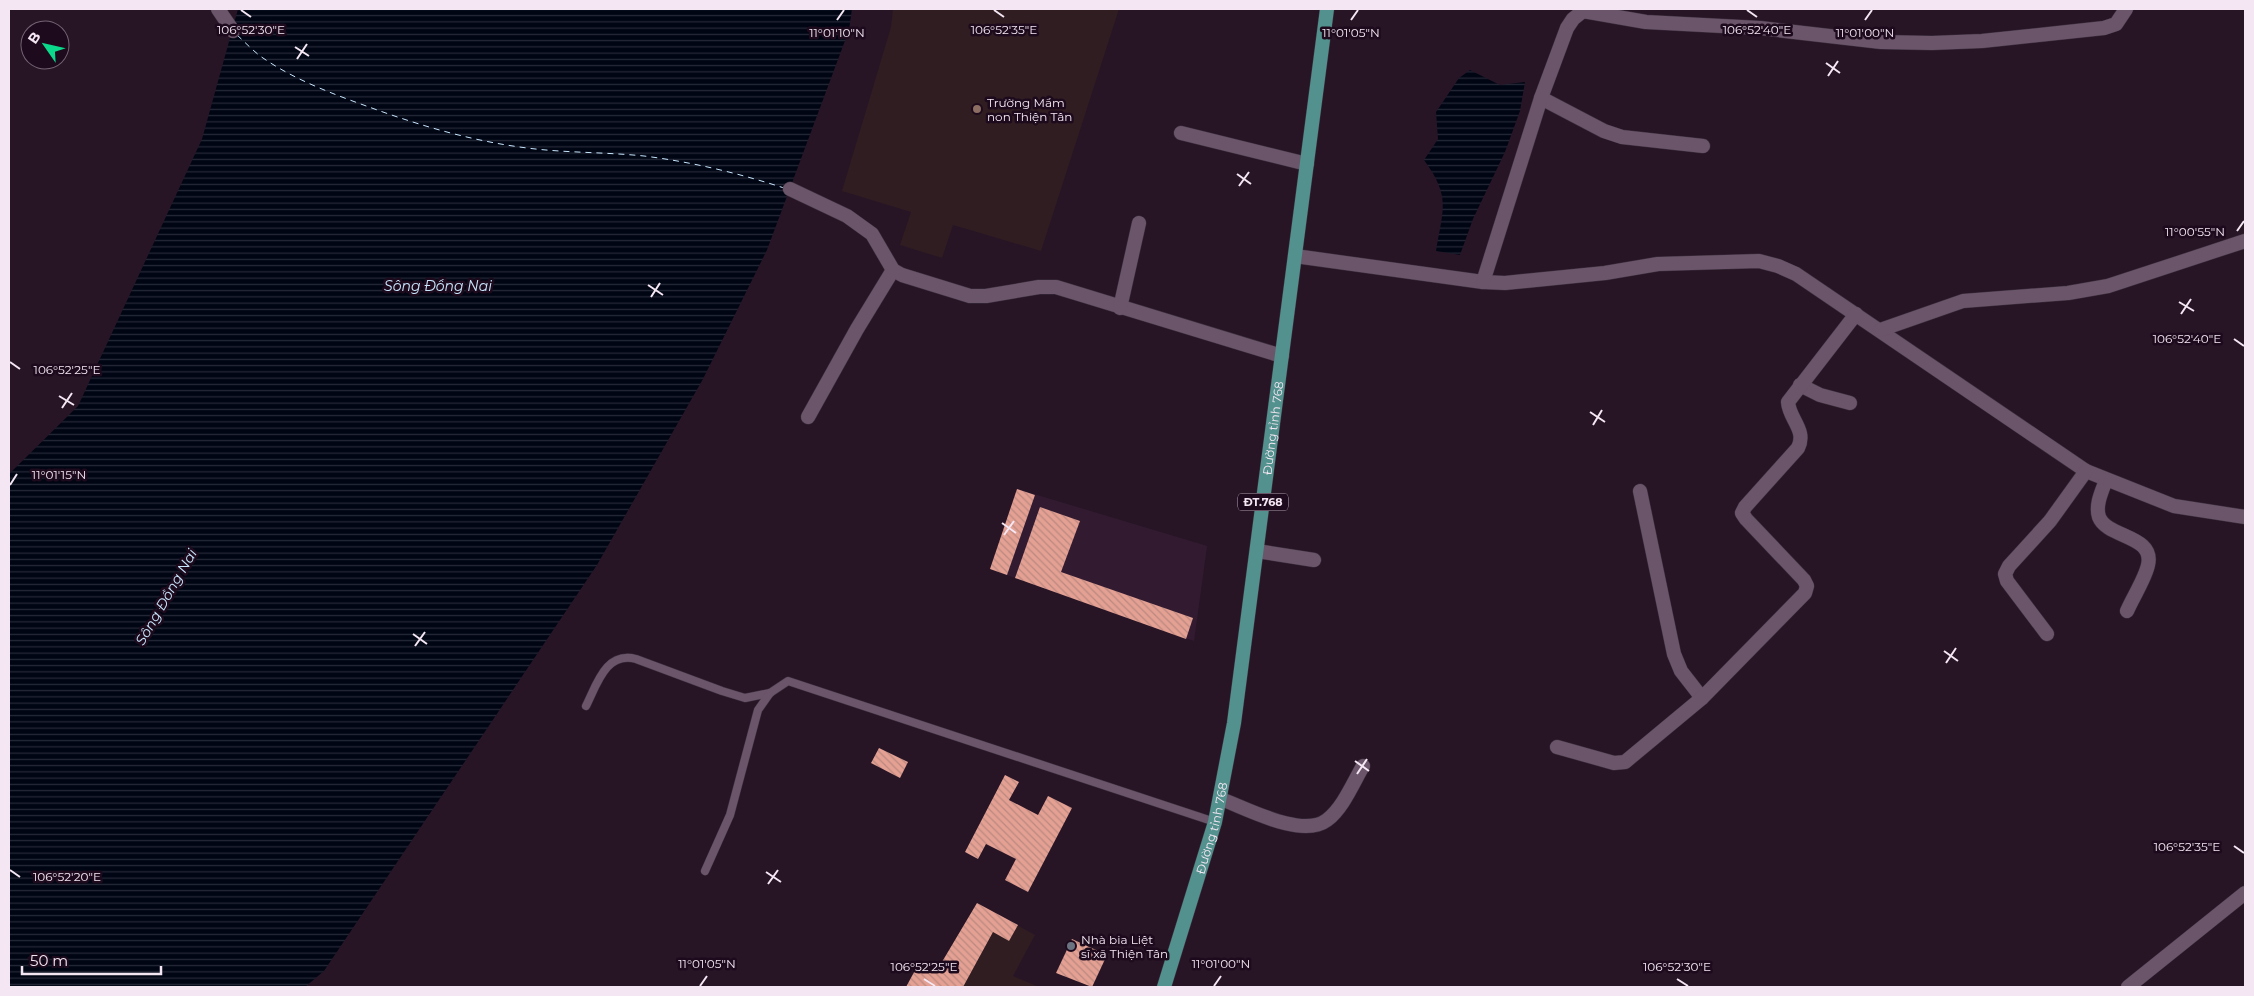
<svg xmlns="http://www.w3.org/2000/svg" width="2254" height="996" font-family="Montserrat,sans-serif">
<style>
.built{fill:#321b31}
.education{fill:#301d21}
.water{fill:url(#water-rules)}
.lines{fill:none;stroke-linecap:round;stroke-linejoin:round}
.ferry{stroke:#c8e7fe;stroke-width:1;stroke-dasharray:6 5;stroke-linecap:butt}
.building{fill:url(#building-back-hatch)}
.service-casing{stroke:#3d303d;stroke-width:9}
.minor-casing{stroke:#3d303d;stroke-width:15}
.primary-casing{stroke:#3d303d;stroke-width:15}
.service{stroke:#6b556a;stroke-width:8}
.minor{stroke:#6b556a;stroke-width:14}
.primary{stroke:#52918d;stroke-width:14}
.ticks{fill:none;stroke:#f4e7f3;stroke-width:2}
.education-dot{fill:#8d6e63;stroke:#1d0b1d;stroke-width:2}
.worship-dot{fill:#6b7280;stroke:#1d0b1d;stroke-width:2}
.labels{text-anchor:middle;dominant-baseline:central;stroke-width:5;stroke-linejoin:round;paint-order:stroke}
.shield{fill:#1d0b1d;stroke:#b4a5b3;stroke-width:1}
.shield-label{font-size:11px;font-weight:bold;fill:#f4e7f3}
.poi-label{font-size:12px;fill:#f4e7f3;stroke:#1d0b1d;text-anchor:start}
.street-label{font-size:12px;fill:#f4e7f3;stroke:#1d0b1d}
.water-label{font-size:14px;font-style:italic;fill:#c8e7fe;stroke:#1d0b1d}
.ticks-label{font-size:12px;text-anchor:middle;fill:#f4e7f3;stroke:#1d0b1d;stroke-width:5;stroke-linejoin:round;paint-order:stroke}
</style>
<defs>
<pattern id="water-rules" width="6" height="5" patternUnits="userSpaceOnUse" patternTransform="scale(1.25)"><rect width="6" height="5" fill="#000514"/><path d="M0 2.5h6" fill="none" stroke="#262937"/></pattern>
<pattern id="building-back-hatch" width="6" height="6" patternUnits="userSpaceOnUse" patternTransform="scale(1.25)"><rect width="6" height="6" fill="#e3a093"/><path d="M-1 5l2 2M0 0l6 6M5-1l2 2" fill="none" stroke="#bc8980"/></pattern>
</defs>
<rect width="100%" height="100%" fill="#271526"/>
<polygon class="built" points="1017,489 1207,546 1194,641 990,569"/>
<g class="education">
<polygon points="893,9 1119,9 1041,251 953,225 942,258 900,245 911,212 842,191 891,27"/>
<polygon points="977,903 1035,935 1013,976 1039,987 927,987"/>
</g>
<g class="water">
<polygon points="238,9 852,9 849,30 767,250 703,379 597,565 324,971 305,987 9,987 9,474 78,406 202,139"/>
<path d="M1470,70L1500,85L1525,82L1520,111L1505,152L1473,219L1460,255L1436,251C1443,209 1451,197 1424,160L1438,139L1436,112L1459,78Z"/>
</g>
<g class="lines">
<path class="ferry" d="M237,35C246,43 254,52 263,58C295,80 333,94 369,107C421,126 472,141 527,148C566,153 605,152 644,156C692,162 738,173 784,188"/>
</g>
<g class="building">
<polygon points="1017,489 1035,495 1007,575 990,569"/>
<polygon points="1040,507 1080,521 1061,572 1193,618 1186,639 1015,578"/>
<polygon points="879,748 908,762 900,778 871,763"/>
<polygon points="1005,775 1019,782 1009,800 1038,815 1048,796 1072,808 1028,892 1005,880 1016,859 986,844 978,859 965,852"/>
<polygon points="977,903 1018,925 1009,941 993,932 963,987 906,987 919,963 936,972"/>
<polygon points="1072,939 1107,955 1092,987 1056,973"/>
</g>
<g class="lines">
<g class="service-casing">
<g id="service">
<path d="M586,706C597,684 606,651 636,659L722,691L745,698L770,693"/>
<polyline points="705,871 730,815 758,710 770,693 788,681 1215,822"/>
</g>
</g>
<g class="minor-casing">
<g id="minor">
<polyline points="218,9 233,31"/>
<polyline points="1541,98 1604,131 1622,137 1703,146"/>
<polyline points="1181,133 1307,164"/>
<polyline points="790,189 847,216 872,234 893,270 902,275 970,296 986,296 1039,287 1056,287 1282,356"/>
<polyline points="1295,256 1483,282 1505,283 1605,273 1658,264 1759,261 1778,266 1796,274 2086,471 2174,506 2245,517"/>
<polyline points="1483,282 1541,98 1567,28 1573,19 1583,11 1646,22 1760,28 1881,42 1932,43 1982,41 2104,28 2116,24 2126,9"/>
<polyline points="1120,308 1139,223"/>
<polyline points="1880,330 1963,301 2068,293 2108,286 2245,241"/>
<polyline points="1800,385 1820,395 1850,403"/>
<polyline points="808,417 857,329 893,270"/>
<path d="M2106,480C2102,491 2095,505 2099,517C2107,538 2155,535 2148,565C2145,579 2133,597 2127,611"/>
<polyline points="1640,491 1674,654 1681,671 1702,698"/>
<polyline points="1257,551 1314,560"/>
<polyline points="2047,634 2007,581 2005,574 2009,566 2050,521 2086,471"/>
<path d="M1557,747L1614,763L1625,762L1702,698L1805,593L1807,586L1804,580L1746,519L1742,513L1745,507L1798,448C1807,430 1789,419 1788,402L1856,314"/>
<path d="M1221,799C1246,808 1302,839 1327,820C1343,808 1353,783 1363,766"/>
<polyline points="2128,987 2245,893"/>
</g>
</g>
<g class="primary-casing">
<g id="primary">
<path id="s1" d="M1164,987L1215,822L1234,723L1327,9"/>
</g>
</g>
<use href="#service" class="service"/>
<use href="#minor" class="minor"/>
<use href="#primary" class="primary"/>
</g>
<path class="ticks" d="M241,10L251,17M994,10L1004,17M1747,10L1757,17M837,20L844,10M1351,20L1358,10M1865,20L1872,10M295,47L309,56M297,59L307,44M1826,63L1840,73M1828,76L1838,61M1237,174L1251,184M1239,186L1249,172M2237,231L2244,221M648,285L663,295M651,297L660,283M2179,302L2194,311M2181,314L2191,299M2234,339L2244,346M10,362L20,369M59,396L74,405M62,408L72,393M1590,412L1605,422M1593,425L1602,410M10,485L17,474M1002,523L1016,533M1004,535L1014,521M413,634L427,644M415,646L425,632M1944,651L1958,661M1946,663L1956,648M1355,761L1369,771M1357,774L1367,759M2234,846L2244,853M10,870L20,877M766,872L781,882M768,884L778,870M924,979L935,986M1677,979L1688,986M700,986L707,976M1214,986L1221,976"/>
<circle class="education-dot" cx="977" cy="109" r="5"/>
<circle class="worship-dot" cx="1071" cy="946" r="5"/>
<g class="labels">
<rect class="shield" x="1238" y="493.5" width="50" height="17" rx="4"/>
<g class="shield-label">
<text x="1263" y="502">ĐT.768</text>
</g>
<g class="poi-label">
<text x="987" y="102">Trường Mầm<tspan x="987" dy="14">non Thiện Tân</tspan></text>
<text x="1081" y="939">Nhà bia Liệt<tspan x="1081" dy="14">sĩ xã Thiện Tân</tspan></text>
</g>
<g class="street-label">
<text stroke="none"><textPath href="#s1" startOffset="571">Đường tỉnh 768</textPath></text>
<text stroke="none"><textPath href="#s1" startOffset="166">Đường tỉnh 768</textPath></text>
</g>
<g class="water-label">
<text x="438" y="286">Sông Đồng Nai</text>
<text transform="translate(166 597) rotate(-60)">Sông Đồng Nai</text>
</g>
</g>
<g class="ticks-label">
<text x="251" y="34">106°52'30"E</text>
<text x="1004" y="34">106°52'35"E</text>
<text x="1757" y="34">106°52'40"E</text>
<text x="837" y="37">11°01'10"N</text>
<text x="1865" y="37">11°01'00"N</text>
<text x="1351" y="37">11°01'05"N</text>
<text x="2195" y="236">11°00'55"N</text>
<text x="2187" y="343">106°52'40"E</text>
<text x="67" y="374">106°52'25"E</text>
<text x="59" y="479">11°01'15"N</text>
<text x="2187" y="851">106°52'35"E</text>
<text x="67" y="881">106°52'20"E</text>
<text x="707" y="968">11°01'05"N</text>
<text x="1221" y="968">11°01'00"N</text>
<text x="924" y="971">106°52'25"E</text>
<text x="1677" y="971">106°52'30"E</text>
</g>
<rect width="2254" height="996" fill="none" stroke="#f4e7f3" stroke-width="20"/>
<g transform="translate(45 45) rotate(304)"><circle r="24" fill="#1d0b1d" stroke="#736373"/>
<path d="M0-4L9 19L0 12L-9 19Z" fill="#0bd98b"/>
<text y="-8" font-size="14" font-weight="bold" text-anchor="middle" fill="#f4e7f3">B</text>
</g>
<path d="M22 966v8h139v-8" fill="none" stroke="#f4e7f3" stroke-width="2.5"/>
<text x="30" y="966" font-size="15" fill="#f4e7f3" stroke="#1d0b1d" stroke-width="4" paint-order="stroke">50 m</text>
</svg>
